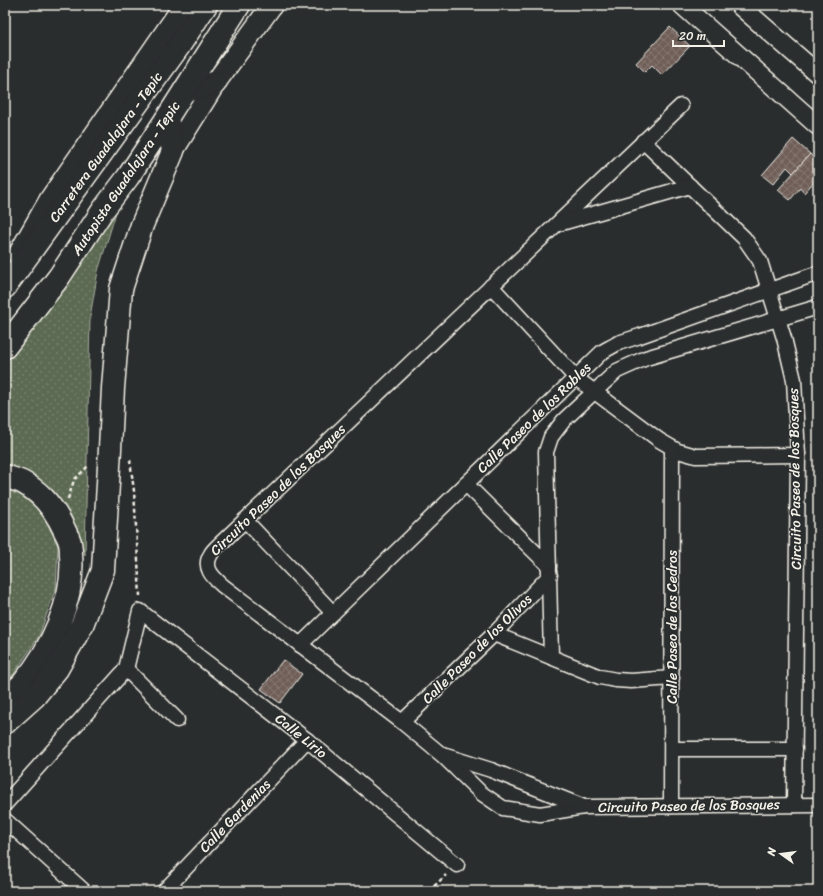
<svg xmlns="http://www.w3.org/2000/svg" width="823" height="896" font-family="Sriracha,sans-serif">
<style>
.grass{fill:url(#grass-dots);stroke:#a8ae9e}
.building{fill:url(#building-cross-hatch);stroke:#f4f1e8}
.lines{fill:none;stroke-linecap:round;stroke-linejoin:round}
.minor-casing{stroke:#f4f1e8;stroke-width:17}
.tertiary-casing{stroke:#f4f1e8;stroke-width:21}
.secondary-casing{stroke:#f4f1e8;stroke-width:23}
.motorway-casing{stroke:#f4f1e8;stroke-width:25}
.path{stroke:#f4f1e8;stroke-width:2.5;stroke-dasharray:4 3;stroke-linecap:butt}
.minor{stroke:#2a2d2e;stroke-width:14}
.tertiary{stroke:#2a2d2e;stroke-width:18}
.secondary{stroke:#2a2d2e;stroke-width:20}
.motorway{stroke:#2a2d2e;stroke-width:22}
.labels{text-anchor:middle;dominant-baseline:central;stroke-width:3;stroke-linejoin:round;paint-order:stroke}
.street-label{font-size:14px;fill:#f4f1e8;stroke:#2a2d2e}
</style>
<defs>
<pattern id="grass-dots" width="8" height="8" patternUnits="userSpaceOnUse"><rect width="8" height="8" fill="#5c6b53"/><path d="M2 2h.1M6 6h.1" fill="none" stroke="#74816c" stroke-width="1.8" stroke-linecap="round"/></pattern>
<pattern id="building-cross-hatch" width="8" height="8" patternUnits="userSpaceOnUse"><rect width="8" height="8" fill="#705f59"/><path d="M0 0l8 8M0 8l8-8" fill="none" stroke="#857671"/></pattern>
</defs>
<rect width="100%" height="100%" fill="#2a2d2e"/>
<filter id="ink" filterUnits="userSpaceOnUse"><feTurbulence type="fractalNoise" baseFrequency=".025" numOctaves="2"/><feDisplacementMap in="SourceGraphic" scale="8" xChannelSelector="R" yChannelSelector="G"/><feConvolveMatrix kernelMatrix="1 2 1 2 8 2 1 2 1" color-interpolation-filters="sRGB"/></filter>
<g filter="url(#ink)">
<g class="grass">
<polygon points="122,193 98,271 90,317 85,555 71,515 54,491 33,475 8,464 5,464 5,360"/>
<polygon points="5,489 20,495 42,512 58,546 56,588 39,636 14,674 5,682"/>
</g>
<g class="building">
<polygon points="670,27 690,46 662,75 652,65 645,72 636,63"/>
<polygon points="793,139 810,154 793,173 787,167 773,184 762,175"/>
<polygon points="810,154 818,161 818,177 804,193 800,188 790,200 778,190"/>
<polygon points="283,660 302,674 280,703 261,689"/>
</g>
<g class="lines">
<g class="minor-casing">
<g id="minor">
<path d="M681,106L221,543C218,546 213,550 211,554C202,568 214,578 223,586L402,722L442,755L481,793L503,808L540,814L584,807L818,805"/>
<polyline points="643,141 744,238 760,261 784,338 794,380 798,455 794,805"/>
<polyline points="558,224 690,186"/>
<polyline points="491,286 576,378 659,440 678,451 696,456 798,455"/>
<polyline points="466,484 549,566"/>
<polyline points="245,520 333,613"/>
<polyline points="494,634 600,677 616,680 631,681 672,678"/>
<polyline points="300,645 602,352 618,343 640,336 818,273"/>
<polyline points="551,657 546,452 551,437 564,420 594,392 617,371 646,358 818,307"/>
<polyline points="126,669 177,720"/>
<polyline points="402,722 494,634 550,575"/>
<polyline points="672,749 795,749"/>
<polyline points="446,756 491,770 584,807"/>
<polyline points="5,804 126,669 140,611 307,740 457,865"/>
<polyline points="671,806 672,448"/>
<polyline points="5,820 84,891"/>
<polyline points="164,891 307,740"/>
</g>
</g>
<g class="tertiary-casing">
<g id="tertiary">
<polyline points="682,5 818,126"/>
<polyline points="739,5 818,74"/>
</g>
</g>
<g class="secondary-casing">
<g id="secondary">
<polyline points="173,151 216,82 272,5"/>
<polyline points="18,255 50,199 184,5"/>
</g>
</g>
<g class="motorway-casing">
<g id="motorway">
<polyline points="185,90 215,83"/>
<polyline points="5,287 179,46 206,5"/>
<polyline points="5,347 59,277 103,210 128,177 167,118 239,5"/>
<path d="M5,476C11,478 17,480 22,482C41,492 55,510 64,529C66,534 69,538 70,543C71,547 71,551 71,555C75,599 51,650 23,683C18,689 11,694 5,699"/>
<polyline points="5,723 34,697 57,669 82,625 103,570 110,449 113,388 121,289 142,225 173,151 167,118"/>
</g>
</g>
<g class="path">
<polyline points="130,460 134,491 140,596"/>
<polyline points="68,499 74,480 89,465"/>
<polyline points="429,891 446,875"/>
</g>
<use href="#minor" class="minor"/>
<use href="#tertiary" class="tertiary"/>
<use href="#secondary" class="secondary"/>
<use href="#motorway" class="motorway"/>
</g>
</g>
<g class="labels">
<g class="street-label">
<text transform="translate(106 147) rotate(-54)">Carretera Guadalajara - Tepic</text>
<text transform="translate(126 178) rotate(-56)">Autopista Guadalajara - Tepic</text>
<text transform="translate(534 418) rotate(-44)">Calle Paseo de los Robles</text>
<text transform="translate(795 479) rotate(-91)">Circuito Paseo de los Bosques</text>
<text transform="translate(278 490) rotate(-44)">Circuito Paseo de los Bosques</text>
<text transform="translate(672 627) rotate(-90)">Calle Paseo de los Cedros</text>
<text transform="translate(477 649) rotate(-45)">Calle Paseo de los Olivos</text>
<text transform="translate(301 736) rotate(39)">Calle Lirio</text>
<text transform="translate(689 806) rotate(-1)">Circuito Paseo de los Bosques</text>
<text transform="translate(235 816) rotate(-46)">Calle Gardenias</text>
</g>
</g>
<rect width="823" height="896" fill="none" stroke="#2a2d2e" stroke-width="20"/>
<rect x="10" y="10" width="803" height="876" fill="none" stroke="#f4f1e8" stroke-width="1.5" filter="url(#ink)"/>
<g transform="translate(781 854) rotate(284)" stroke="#2a2d2e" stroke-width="3" paint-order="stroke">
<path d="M0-3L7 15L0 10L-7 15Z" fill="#f4f1e8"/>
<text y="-6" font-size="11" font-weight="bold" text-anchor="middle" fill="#f4f1e8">N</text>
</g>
<path d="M673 40v6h51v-6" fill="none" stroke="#f4f1e8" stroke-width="2"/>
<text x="679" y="40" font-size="12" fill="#f4f1e8" stroke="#2a2d2e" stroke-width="3" paint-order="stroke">20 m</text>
</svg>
